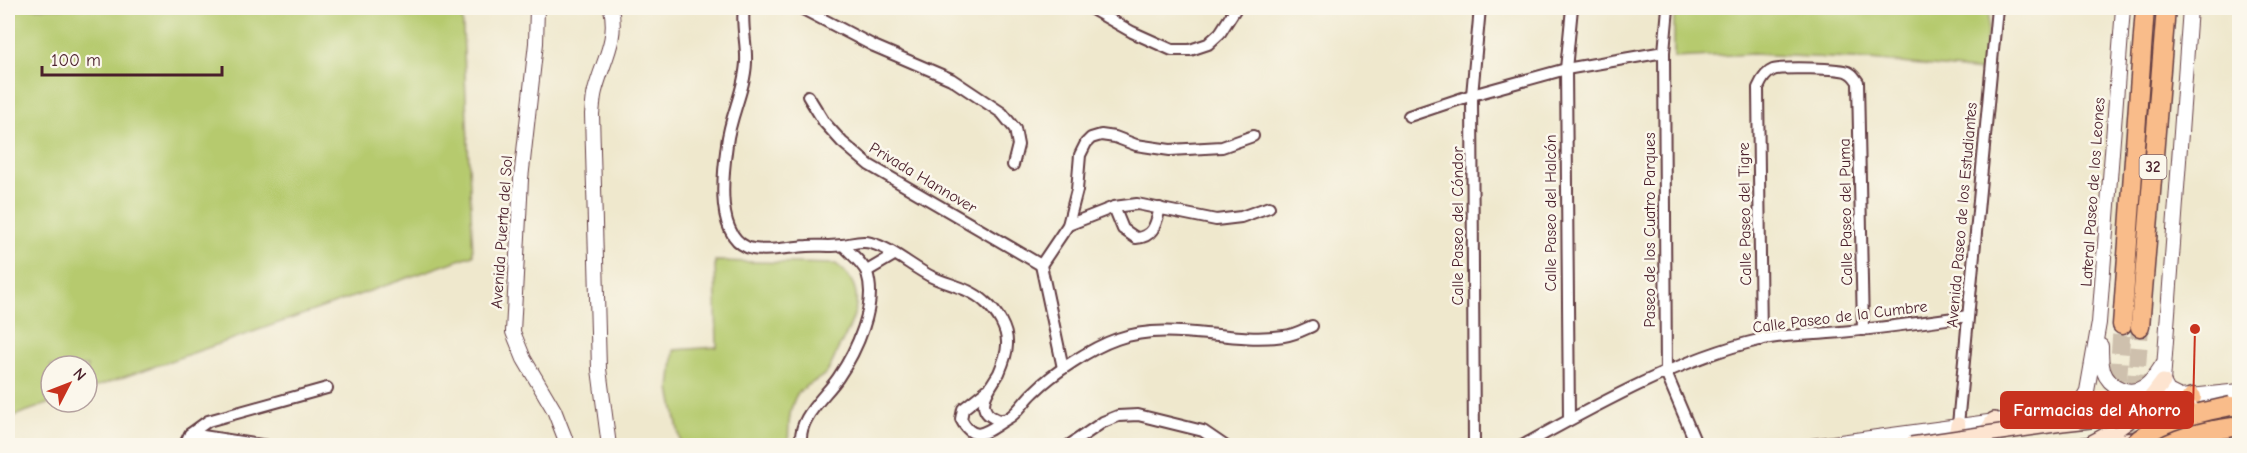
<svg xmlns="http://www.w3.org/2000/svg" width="2247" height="453" font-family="'Comic Neue',sans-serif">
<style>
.green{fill:#b6ca6e;stroke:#80744c;stroke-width:1.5}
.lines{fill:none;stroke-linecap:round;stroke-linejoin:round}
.primary-tunnel{stroke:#cec0ad;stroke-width:18;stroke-dasharray:18 9;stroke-linecap:butt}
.minor-casing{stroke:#633d43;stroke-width:14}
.tertiary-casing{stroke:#633d43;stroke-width:16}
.secondary-casing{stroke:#633d43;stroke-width:18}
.primary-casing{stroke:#633d43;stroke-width:21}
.minor{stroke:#fff;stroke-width:10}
.tertiary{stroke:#fff;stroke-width:14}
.secondary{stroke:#fde4d0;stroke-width:15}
.primary{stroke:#f9bc8a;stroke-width:18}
.secondary-bridge-casing{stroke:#633d43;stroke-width:18;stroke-linecap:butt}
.primary-bridge-casing{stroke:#633d43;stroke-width:21;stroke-linecap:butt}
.secondary-bridge{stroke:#fde4d0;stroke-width:15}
.primary-bridge{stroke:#f9bc8a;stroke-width:18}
.labels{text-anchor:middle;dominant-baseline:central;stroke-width:5;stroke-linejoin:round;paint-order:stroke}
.shield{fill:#fbf7ec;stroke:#7f6065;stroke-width:1.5}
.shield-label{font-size:15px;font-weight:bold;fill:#4a1f2b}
.street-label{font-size:16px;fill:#4a1f2b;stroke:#fbf7ec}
.leader{fill:none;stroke:#c8321e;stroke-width:2}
.callout-dot{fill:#c8321e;stroke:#fbf7ec;stroke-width:2}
.callout{fill:#c8321e;stroke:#c8321e;stroke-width:2}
.callout-label{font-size:18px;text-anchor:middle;font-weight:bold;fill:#fff}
</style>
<rect width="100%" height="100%" fill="#fbf7ec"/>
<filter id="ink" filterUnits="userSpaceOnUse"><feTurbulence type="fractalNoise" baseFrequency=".0167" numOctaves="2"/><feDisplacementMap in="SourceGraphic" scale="12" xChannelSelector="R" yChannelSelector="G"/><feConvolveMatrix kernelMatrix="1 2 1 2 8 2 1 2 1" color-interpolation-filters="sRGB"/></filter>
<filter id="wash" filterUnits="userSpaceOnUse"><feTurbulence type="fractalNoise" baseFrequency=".008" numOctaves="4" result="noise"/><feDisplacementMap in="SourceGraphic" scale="24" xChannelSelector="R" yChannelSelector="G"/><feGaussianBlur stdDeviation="1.35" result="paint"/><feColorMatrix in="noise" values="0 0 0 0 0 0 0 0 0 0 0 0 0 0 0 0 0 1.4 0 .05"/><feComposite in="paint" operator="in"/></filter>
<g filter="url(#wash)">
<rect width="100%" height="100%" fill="#efe8cd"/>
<g class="green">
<polygon points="8,8 462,8 473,255 87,390 87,366 51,366 51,402 53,402 8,418"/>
<polygon points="1674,8 1990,8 1983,71 1870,60 1753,54 1674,58"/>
<path d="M715,261L836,264C870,289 855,319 838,349C835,357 831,368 825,374C817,382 801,386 796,396C788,411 789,429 788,445H681L670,389L674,350L717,347Z"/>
</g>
</g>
<g filter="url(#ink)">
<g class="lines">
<g class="primary-tunnel">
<polyline points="2114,434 2122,325"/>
<polyline points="2131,446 2140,327"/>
</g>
<g class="minor-casing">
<g id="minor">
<path d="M744,8C741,25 747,44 746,62C745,90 730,116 727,144C723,173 714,241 753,249C771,252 789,247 807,246C819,245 831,247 842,245C852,244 861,240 871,243C891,248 912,267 932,277C949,285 970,288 985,302C997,312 1008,329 1007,345C1007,352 1002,366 999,373C992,385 971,409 996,419C1001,421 1006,420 1010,417C1019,411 1025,400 1034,392C1053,373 1091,348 1117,339C1172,320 1228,344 1284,336C1294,335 1303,330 1312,326"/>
<polyline points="801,8 874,46 951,79 1002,113 1015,129 1018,145 1013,165"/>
<polyline points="1090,8 1132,32 1172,50 1190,50 1208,44 1220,33 1236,8"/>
<polyline points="1668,8 1664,52 1666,373 1697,446"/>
<polyline points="808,96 824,122 842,142 869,165 1041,265"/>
<polyline points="1409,116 1472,95 1566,69 1664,52"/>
<path d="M1114,207L1123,229L1136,238C1154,237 1156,223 1160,208"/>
<polyline points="1068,225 1114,207 1137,204 1216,220 1241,217 1269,207"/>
<polyline points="867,271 894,255"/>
<path d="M1761,340L1758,88C1761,81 1765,73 1773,70C1781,67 1840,68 1848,72C1853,74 1855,78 1858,82L1863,330"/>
<polyline points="1063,368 1041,265 1068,225 1077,190 1080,155 1086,143 1091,138 1101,135 1115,137 1136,145 1170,150 1222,147 1253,136"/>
<path d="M987,390L963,409L961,419C974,444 986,432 1005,420"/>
<polyline points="1569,419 1566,69 1572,8"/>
<polyline points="1958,425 1997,8"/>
<polyline points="190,434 268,446"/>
<polyline points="184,446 190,434 208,421 327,388"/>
<path d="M802,446C795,420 825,397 838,378C856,352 878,305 867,273C863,263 850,253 843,245"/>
<polyline points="1068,446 1103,422 1118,416 1138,415 1203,431 1225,446"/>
<polyline points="1474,446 1472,95 1480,8"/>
<path d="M1522,446C1593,407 1680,358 1759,340C1785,334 1814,335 1841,332C1883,328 1925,322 1968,316"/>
</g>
</g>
<g class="tertiary-casing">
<g id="tertiary">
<polyline points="537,8 536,43 521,179 513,332 524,359 554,410 568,446"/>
<polyline points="2190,8 2163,382 2168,391 2180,397 2240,391"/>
<path d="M2101,346C2101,354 2101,363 2103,370C2109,387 2129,397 2145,386C2153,381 2158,371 2163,364"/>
<path d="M609,446L599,369L592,114C593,107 593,98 595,91C603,60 618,41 611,8"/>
<polyline points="1811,446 2061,412 2078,406 2087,391 2099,323 2123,8"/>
</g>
</g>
<g class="secondary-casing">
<g id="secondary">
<path d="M2092,443C2128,424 2139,415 2163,382"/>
<polyline points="1950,446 1956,435 1958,425"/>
<polyline points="1987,446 1983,438 1994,420"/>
<polyline points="2079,446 2144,439"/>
</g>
</g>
<g class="primary-casing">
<g id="primary">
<polyline points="2122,325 2145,8"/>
<polyline points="2140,327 2166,8"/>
<polyline points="2179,423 2177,416 2192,397"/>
<polyline points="2162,438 2240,426"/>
</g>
</g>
<use href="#minor" class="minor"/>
<use href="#tertiary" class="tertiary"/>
<use href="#secondary" class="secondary"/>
<use href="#primary" class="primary"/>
<g class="secondary-bridge-casing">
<polyline id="secondary-bridge" points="1911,445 2062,423 2192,409"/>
</g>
<g class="primary-bridge-casing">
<path id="primary-bridge" d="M2132,446C2158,419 2196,414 2231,406"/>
</g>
<use href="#secondary-bridge" class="secondary-bridge"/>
<use href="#primary-bridge" class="primary-bridge"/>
</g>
</g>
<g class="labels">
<rect class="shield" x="2139.5" y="155" width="27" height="24" rx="4.5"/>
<g class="shield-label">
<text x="2153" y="167">32</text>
</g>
<g class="street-label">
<text transform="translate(923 178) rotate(31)">Privada Hannover</text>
<text transform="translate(2093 192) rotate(-86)">Lateral Paseo de los Leones</text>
<text transform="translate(1846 212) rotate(-91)">Calle Paseo del Puma</text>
<text transform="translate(1551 213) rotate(-90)">Calle Paseo del Halcón</text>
<text transform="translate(1745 214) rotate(-91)">Calle Paseo del Tigre</text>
<text transform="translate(1962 215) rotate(-85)">Avenida Paseo de los Estudiantes</text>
<text transform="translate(1458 226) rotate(-90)">Calle Paseo del Cóndor</text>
<text transform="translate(1650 230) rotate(-90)">Paseo de los Cuatro Parques</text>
<text transform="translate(502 232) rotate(-86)">Avenida Puerta del Sol</text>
<text transform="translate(1840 317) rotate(-7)">Calle Paseo de la Cumbre</text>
</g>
</g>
<path class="leader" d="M2195 329L2193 410"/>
<circle class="callout-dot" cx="2195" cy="329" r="6"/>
<rect class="callout" x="2001" y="392" width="192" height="36" rx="6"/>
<g class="callout-label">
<text x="2097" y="416">Farmacias del Ahorro</text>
</g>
<rect width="2247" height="453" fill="none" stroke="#fbf7ec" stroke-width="30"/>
<g transform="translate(69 384) rotate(48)"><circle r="28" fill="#fbf7ec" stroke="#b4a19f" stroke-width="1.5"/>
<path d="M0-4.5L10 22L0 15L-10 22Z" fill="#c8321e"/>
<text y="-9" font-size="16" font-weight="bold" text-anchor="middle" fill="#4a1f2b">N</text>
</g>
<path d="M42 66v9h180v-9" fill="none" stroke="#4a1f2b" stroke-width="3"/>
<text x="51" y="66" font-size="18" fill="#4a1f2b" stroke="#fbf7ec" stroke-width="4.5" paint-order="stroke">100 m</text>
</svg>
